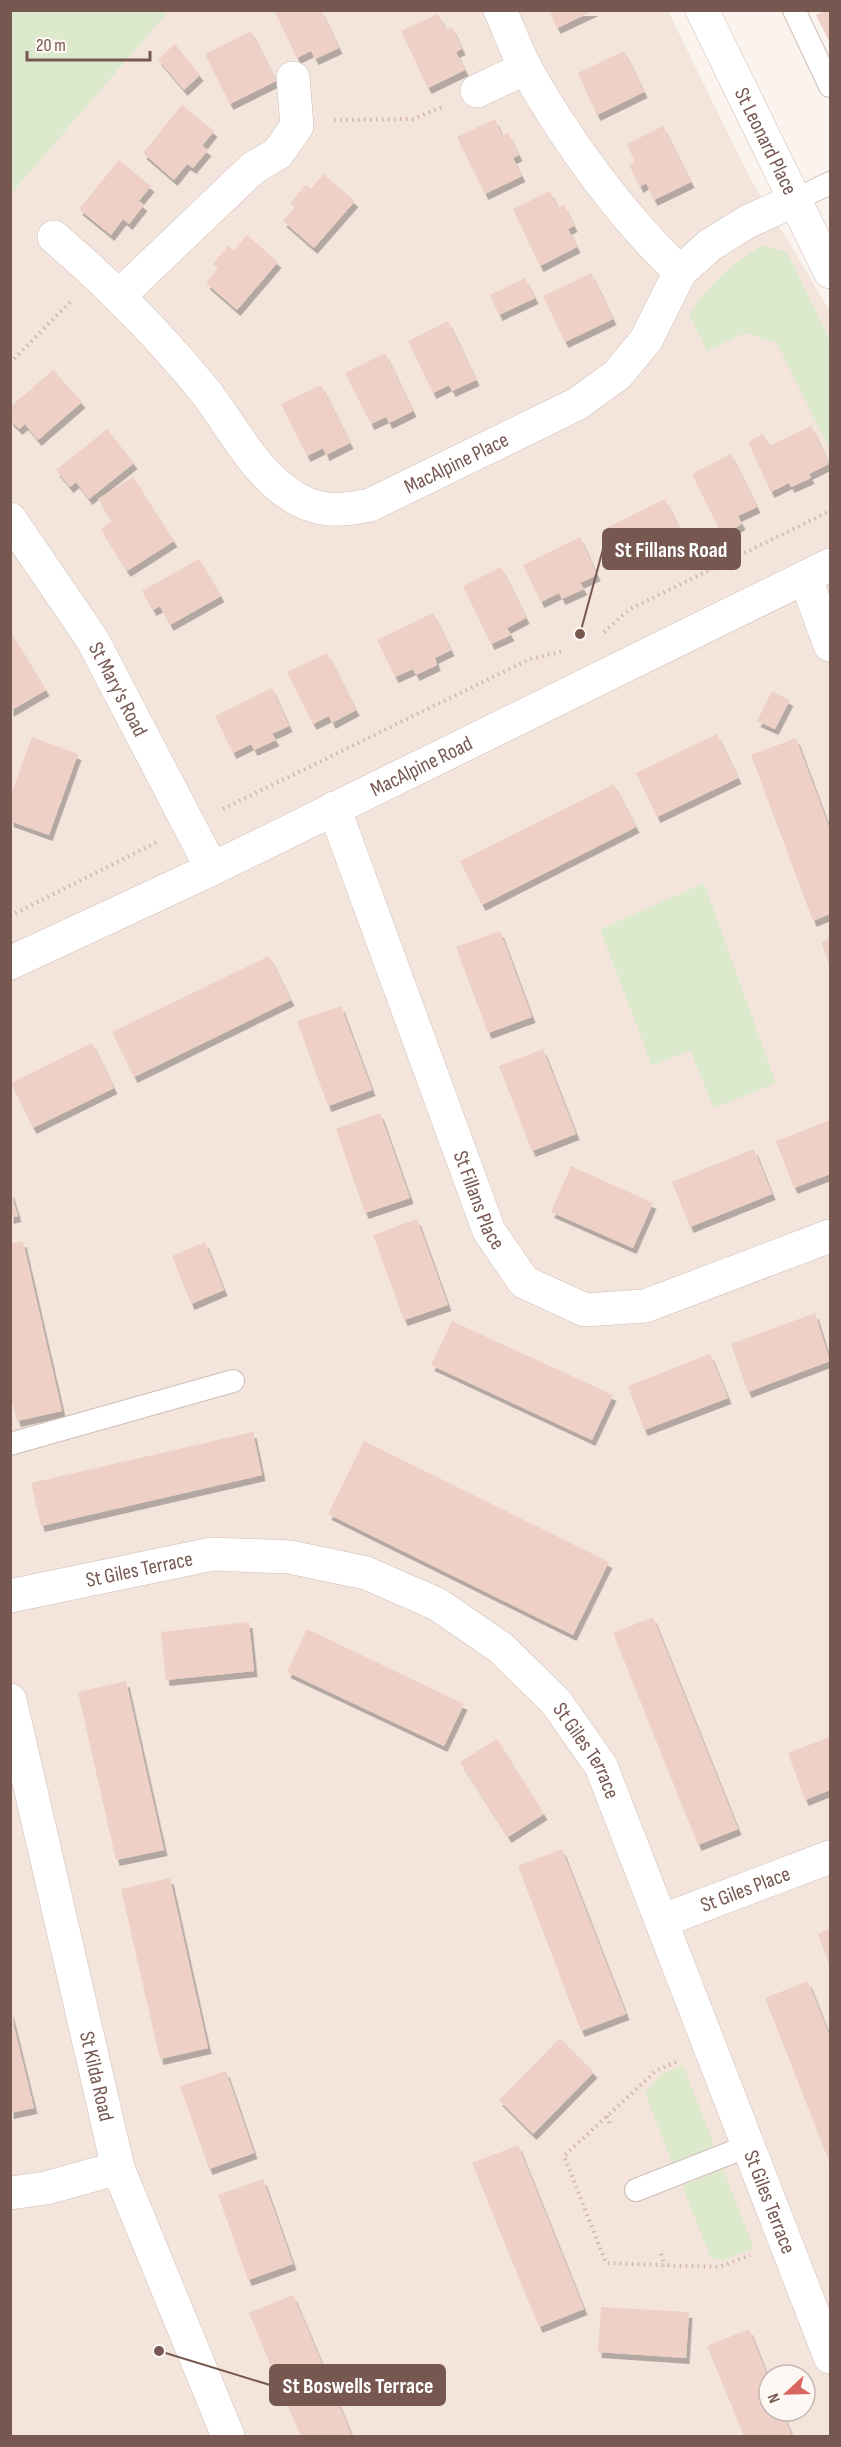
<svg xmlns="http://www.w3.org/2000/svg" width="841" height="2447" font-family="'Sofia Sans Condensed',sans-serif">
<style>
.residential{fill:#f3e5dc;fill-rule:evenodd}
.green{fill:#dde9cc}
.building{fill:#efd0c7;filter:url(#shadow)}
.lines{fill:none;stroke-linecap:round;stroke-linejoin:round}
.lane-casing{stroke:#d0bdb6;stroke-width:24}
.street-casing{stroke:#d0bdb6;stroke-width:34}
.secondary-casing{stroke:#d3bcb3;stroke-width:34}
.path{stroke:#d4b3aa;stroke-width:4;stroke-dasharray:1.5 4.5;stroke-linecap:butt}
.lane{stroke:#fff;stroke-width:22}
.street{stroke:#fff;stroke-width:33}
.secondary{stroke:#fff;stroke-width:33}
.labels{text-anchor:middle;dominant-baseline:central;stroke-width:6;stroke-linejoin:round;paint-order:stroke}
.street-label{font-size:21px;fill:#765851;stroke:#fef8f4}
.leader{fill:none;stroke:#765851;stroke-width:2}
.callout-dot{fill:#765851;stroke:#fef8f4;stroke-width:2}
.callout{fill:#765851;stroke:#765851;stroke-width:2}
.callout-label{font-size:22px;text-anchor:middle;font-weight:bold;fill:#fff}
</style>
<defs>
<filter id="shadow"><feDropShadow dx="3.5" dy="6" stdDeviation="0" flood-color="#0004"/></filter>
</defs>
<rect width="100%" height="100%" fill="#fbf4ee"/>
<path class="residential" d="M169,11H668L749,176L830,311V2436H11V194ZM769,2375H805V2411H769Z"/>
<g class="green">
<polygon points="11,10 169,11 11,194 10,11"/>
<path d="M764,245L787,252L830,340V450L777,343L745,333L707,351L689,314C713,281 728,265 764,245Z"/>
<polygon points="704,883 776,1083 714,1108 690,1050 652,1066 600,929"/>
<polygon points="683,2065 715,2147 672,2163 645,2093 662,2074"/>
<polygon points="723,2169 754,2248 724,2260 711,2258 682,2186"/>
</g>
<g class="building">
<polygon points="274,10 321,10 339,48 315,59 311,51 297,58"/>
<polygon points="549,10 595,10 557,28"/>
<polygon points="826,10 830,10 830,43 816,15"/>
<polygon points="438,14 446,30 452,27 462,49 456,52 465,70 428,88 401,31"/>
<polygon points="251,31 276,81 230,104 205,54"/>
<polygon points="175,44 200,75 184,90 158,59"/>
<polygon points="624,51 644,92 597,115 578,73"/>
<polygon points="182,105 214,131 202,146 208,150 193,168 187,164 174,180 143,153"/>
<polygon points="495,119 502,136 508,133 519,155 513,158 522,176 485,194 457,137"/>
<polygon points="663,126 691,182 654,200 646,183 640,187 629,165 635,162 627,144"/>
<polygon points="119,160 151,186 139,201 144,205 129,224 123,219 111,235 79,209"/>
<polygon points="323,174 355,201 314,248 283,221 295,207 290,203 306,185 311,189"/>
<polygon points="550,191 558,208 564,205 574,226 568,229 577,247 540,266 513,209"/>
<polygon points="247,235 278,262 237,310 206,283 218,268 213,264 228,246 234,250"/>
<polygon points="591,273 613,319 565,342 543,296"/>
<polygon points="525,278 535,298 499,315 490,295"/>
<polygon points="448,321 476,380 452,391 449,385 433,393 408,341"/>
<polygon points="385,353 413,411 389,423 386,417 371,424 345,373"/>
<polygon points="53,370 82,402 38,440 25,424 19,429 10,420 10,407"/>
<polygon points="321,385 350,443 326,455 323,448 307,456 281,404"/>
<polygon points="811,426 829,464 809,474 811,478 791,487 789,483 771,492 748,442 763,434 769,446"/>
<polygon points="107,429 134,463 89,499 76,482 70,487 56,470"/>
<polygon points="731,454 757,507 738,516 742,524 722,535 692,474"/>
<polygon points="133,477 174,541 127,571 101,529 112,521 98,499"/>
<polygon points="665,499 683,536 666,545 669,551 647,561 645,555 626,564 608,527"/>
<polygon points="580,537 597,575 580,583 584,589 562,599 559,593 541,602 523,565"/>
<polygon points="199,559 221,596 170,625 160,606 153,610 142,591"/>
<polygon points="501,567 526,618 507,628 511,635 491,644 463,586"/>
<polygon points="433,613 451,650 435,658 437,665 416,675 413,669 395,677 377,640"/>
<polygon points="10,631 46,690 10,711"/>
<polygon points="327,653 356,710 332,723 329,716 313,724 287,672"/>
<polygon points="272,688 289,726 272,734 276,740 254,750 251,744 233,753 215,716"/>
<polygon points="772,691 790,700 775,729 757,721"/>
<polygon points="717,734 738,778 657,817 636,773"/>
<polygon points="32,737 78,754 49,835 10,821 10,797"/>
<polygon points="796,738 830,830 830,914 813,921 751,755"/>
<polygon points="614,784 636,827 482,905 460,861"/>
<polygon points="500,931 532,1017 488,1033 456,947"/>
<polygon points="830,938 830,967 821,942"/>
<polygon points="269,956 291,1000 134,1077 112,1032"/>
<polygon points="341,1006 372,1090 328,1106 297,1021"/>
<polygon points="92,1043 114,1088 33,1128 11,1083"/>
<polygon points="543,1049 576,1134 532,1151 499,1066"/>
<polygon points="380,1113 410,1198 365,1213 336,1129"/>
<polygon points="830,1120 830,1174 794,1188 776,1141"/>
<polygon points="754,1149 772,1194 690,1227 672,1182"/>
<polygon points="571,1166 653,1203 633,1248 551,1212"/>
<polygon points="10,1190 18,1216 10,1218"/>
<polygon points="417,1219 448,1305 404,1320 373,1235"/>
<polygon points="23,1241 62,1411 17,1421 10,1394 10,1244"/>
<polygon points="205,1242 224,1290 191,1304 172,1256"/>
<polygon points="815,1313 830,1361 748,1392 731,1344"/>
<polygon points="452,1321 613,1395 592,1440 431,1365"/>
<polygon points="710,1354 728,1398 644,1430 628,1386"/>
<polygon points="253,1432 262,1475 41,1526 31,1483"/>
<polygon points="364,1441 609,1562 573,1635 328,1514"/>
<polygon points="653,1617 738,1829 698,1845 613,1633"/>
<polygon points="249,1622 254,1671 166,1680 161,1632"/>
<polygon points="307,1629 464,1704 444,1746 287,1672"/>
<polygon points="126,1681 164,1850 116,1860 78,1692"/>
<polygon points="830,1737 830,1790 805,1800 788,1753"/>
<polygon points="497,1739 544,1814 508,1837 460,1762"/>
<polygon points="562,1849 626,2014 581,2031 518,1866"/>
<polygon points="170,1878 208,2048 160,2059 121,1889"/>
<polygon points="830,1929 830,1967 818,1934"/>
<polygon points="808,1981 830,2037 830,2160 829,2161 765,1998"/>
<polygon points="10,2010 34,2108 10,2113"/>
<polygon points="560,2038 594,2072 533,2134 499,2100"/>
<polygon points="226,2071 254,2153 209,2169 180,2086"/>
<polygon points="518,2145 584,2309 539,2327 472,2163"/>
<polygon points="263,2179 293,2264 248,2280 218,2195"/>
<polygon points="293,2295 310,2335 352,2436 301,2436 282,2393 249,2313"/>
<polygon points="601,2307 689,2312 686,2358 598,2352"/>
<polygon points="749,2329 769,2379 769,2411 782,2411 792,2436 744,2436 707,2346"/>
</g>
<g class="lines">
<g class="lane-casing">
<g id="lane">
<polyline points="794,10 830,86"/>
<polyline points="795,200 830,183"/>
<polyline points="10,1444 233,1381"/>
<polyline points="636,2190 748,2146"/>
</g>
</g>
<g class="street-casing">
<g id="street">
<path d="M500,10C509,30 516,50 526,69C566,140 621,216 680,272"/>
<path id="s1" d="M702,10L830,272"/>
<polyline points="477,91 526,68"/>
<path id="s2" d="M54,237C109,284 159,335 204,390C234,428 256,477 299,500C323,513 345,510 370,505L577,404L617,375L646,340L680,272L710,245L747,222L795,200"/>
<polyline points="120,295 253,168 278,153 297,126 293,78"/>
<path id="s3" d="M10,519L92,639L212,869"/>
<polyline points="805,577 830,645"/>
<path id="s4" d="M334,808L489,1231L524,1282L585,1310L645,1306L830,1236"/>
<path id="s5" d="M10,1596L212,1554L290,1557L366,1573L437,1604L501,1648L556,1702L601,1766L830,2357"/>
<path id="s6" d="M10,1700L118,2168L228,2436"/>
<path id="s7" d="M661,1921L830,1857"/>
<polyline points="10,2193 46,2188 118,2168"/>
</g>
</g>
<g class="secondary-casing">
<g id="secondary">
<path id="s8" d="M10,963L212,869L830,565"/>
</g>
</g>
<g class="path">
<polyline points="334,120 413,119 444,106"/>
<polyline points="10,363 71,301"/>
<polyline points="604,632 630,609 830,511"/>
<polyline points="223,809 530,659 564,651"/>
<polyline points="10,916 157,842"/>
<polyline points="676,2062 657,2070 564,2156 606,2263 719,2267 750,2255"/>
<polyline points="607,2116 611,2127"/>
<polyline points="661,2254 665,2266"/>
</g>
<use href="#lane" class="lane"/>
<use href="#street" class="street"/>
<use href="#secondary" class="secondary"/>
</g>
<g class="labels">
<g class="street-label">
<text stroke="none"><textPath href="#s1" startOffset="146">St Leonard Place</textPath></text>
<text stroke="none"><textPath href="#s2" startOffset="530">MacAlpine Place</textPath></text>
<text stroke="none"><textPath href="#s3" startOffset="202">St Mary's Road</textPath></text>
<text stroke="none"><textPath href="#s8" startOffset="456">MacAlpine Road</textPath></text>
<text stroke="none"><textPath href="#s4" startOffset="418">St Fillans Place</textPath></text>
<text stroke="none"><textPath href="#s5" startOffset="132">St Giles Terrace</textPath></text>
<text stroke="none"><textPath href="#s5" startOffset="652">St Giles Terrace</textPath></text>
<text stroke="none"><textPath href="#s7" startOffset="90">St Giles Place</textPath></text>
<text stroke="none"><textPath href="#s6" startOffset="386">St Kilda Road</textPath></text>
<text stroke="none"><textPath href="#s5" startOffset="1140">St Giles Terrace</textPath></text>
</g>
</g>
<path class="leader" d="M580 634L603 549M159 2351L270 2385"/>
<g class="callout-dot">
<circle cx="580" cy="634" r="6"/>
<circle cx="159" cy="2351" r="6"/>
</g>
<g class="callout">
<rect x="603" y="529" width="137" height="40" rx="6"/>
<rect x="270" y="2365" width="175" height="40" rx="6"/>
</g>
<g class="callout-label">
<text x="671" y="557">St Fillans Road</text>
<text x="358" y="2393">St Boswells Terrace</text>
</g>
<rect width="841" height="2447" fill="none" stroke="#765851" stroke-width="24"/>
<g transform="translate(787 2393) rotate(248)"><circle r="28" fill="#fef8f4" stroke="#c8b8b3" stroke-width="1.5"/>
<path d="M0-4.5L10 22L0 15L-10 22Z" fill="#d9655f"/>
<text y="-9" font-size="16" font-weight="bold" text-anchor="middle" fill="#765851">N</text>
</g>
<path d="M27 51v9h123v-9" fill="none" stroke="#765851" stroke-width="3"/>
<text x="36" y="51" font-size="18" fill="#765851" stroke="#fef8f4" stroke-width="4.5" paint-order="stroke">20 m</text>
</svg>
